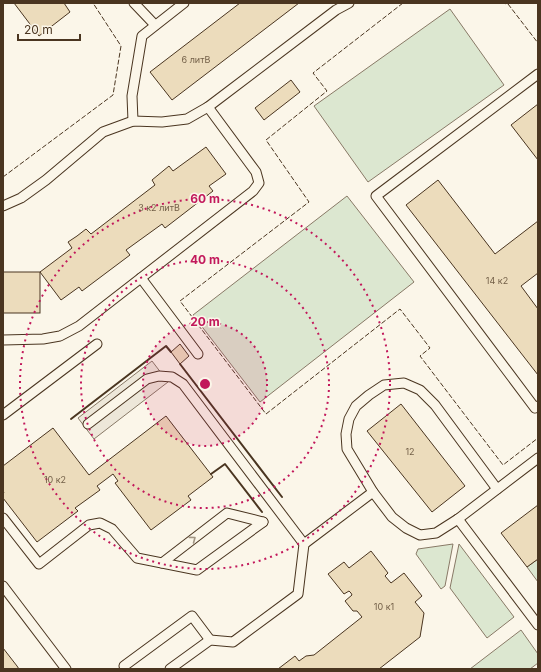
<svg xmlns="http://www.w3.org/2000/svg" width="541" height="672" font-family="Inter,sans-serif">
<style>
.green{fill:#dce7d0;stroke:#887966}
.parking{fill:#ede7d9;stroke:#887966}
.building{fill:#ecdcbc;stroke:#4a3520}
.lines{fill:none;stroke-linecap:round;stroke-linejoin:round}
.service-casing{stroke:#4a3520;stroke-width:11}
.service{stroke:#fbf6e9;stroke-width:9}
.fence{stroke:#4a3520;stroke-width:1;stroke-dasharray:5 2;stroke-linecap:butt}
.wall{stroke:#4a3520;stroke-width:2}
.oneway{stroke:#a29684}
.ring{fill:none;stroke:#c2185b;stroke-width:2;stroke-dasharray:2 4}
.labels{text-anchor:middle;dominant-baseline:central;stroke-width:3;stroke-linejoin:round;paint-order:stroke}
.number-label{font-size:9px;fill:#725f47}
.centre{fill:#c2185b;stroke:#fbf6e9;stroke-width:2}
.ring-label{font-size:12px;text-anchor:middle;font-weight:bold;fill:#c2185b;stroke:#fbf6e9;stroke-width:3;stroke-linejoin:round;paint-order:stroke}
</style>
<rect width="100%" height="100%" fill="#fbf6e9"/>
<g class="green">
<polygon points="450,9 504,85 368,182 314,106"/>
<polygon points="347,196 414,282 260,402 193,315"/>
<polygon points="453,544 445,586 441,589 416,554 418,549"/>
<polygon points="459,544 514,617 487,638 450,588"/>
<polygon points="538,559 538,582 527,567"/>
<polygon points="521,630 538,654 538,663 530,669 470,669"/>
</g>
<polygon class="parking" points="152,361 168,382 94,439 78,418"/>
<g class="building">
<polygon points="14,3 64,3 70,12 39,36"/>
<polygon points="240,3 299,3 172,100 150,72"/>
<polygon points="291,80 300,92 264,120 255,108"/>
<polygon points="538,104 538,160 511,125"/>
<polygon points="206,147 226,174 209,186 213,191 165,228 162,224 126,250 130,255 82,291 79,287 61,300 40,272 72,248 68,242 77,236 86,229 91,234 155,185 152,180 169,166 173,171"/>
<polygon points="438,180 495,254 538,221 538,273 521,286 538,309 538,375 406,205"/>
<rect x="3" y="272" width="37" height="41"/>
<polygon points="180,344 189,356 180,364 171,352"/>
<polygon points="401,404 465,486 432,512 367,431"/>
<polygon points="166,416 213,477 188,496 191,500 151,530 115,483 118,481 113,474 97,486 100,490 75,508 78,511 37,542 3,498 3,494 4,493 3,491 3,466 53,428 89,475"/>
<polygon points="538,505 538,559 527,567 501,533"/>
<polygon points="371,551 388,573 385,576 391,583 404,573 422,596 415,602 424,613 420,637 379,669 278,669 295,656 299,661 306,656 314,655 362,617 357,611 353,611 345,601 352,595 351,593 349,591 344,594 328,574 344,562 349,568"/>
<polygon points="3,648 17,666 19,669 3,669"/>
</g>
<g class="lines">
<g class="service-casing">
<g id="service">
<polyline points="134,3 155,25"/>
<polyline points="538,74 376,196 535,408 538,406"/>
<polyline points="133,121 132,96 142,36 184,3"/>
<polyline points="3,206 21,198 46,180 103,132 133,121 162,122 187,119 208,107 336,10 349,3"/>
<polyline points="141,278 198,354"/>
<polyline points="3,340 43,339 60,336 79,326 253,191 259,183 256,172 208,107"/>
<polyline points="3,415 97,344"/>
<polyline points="88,424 147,379 159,376 172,377 183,384 304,544 298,594 233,642 210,640 170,669"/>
<polyline points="373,492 347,449 346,434 349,419 356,406 369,395 384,385 404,383 420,390 435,405 497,489"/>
<polyline points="3,518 39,564 89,525 100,523 112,529 137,558 197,570 263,522"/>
<polyline points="458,519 538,625"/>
<polyline points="304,544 373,492 392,517 406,528 420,535 436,533 458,519 538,458"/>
<polyline points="162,563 227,513 263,522"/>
<polyline points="3,586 66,669"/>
<polyline points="124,666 192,616 210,640"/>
</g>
</g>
<use href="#service" class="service"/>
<g class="fence">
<polyline points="403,3 313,73 327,91 266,140 309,202 180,301 266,414 400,309 430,348 420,356 503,465 538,438"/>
<polyline points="501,3 508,4 538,43"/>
<polyline points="3,177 113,95 121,46 93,3"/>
</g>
<g class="wall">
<polyline points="180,364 282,497"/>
<polyline points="71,419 166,346 171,352"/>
<polyline points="211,474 225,464 262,512"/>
</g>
</g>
<defs><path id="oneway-chevron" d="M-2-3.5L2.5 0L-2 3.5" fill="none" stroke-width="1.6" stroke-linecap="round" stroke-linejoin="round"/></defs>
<use class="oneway" href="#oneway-chevron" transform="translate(193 539) rotate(-37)"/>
<circle cx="205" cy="384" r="62" fill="#c2185b" fill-opacity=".12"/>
<g class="ring">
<circle cx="205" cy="384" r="62"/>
<circle cx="205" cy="384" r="124"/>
<circle cx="205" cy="384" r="185"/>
</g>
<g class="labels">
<g class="number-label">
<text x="196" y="59">6 литВ</text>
<text x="159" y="207">3 к2 литВ</text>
<text x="497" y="280">14 к2</text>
<text x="410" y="451">12</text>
<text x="55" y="479">10 к2</text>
<text x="384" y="606">10 к1</text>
</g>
</g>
<circle cx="205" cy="384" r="6" class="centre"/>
<g class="ring-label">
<text x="205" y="203">60 m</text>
<text x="205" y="264">40 m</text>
<text x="205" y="326">20 m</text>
</g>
<rect width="541" height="672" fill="none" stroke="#4a3520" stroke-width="8"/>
<path d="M18 34v6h62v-6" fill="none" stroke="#4a3520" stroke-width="2"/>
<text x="24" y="34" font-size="12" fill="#4a3520" stroke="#fbf6e9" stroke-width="3" paint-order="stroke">20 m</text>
</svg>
